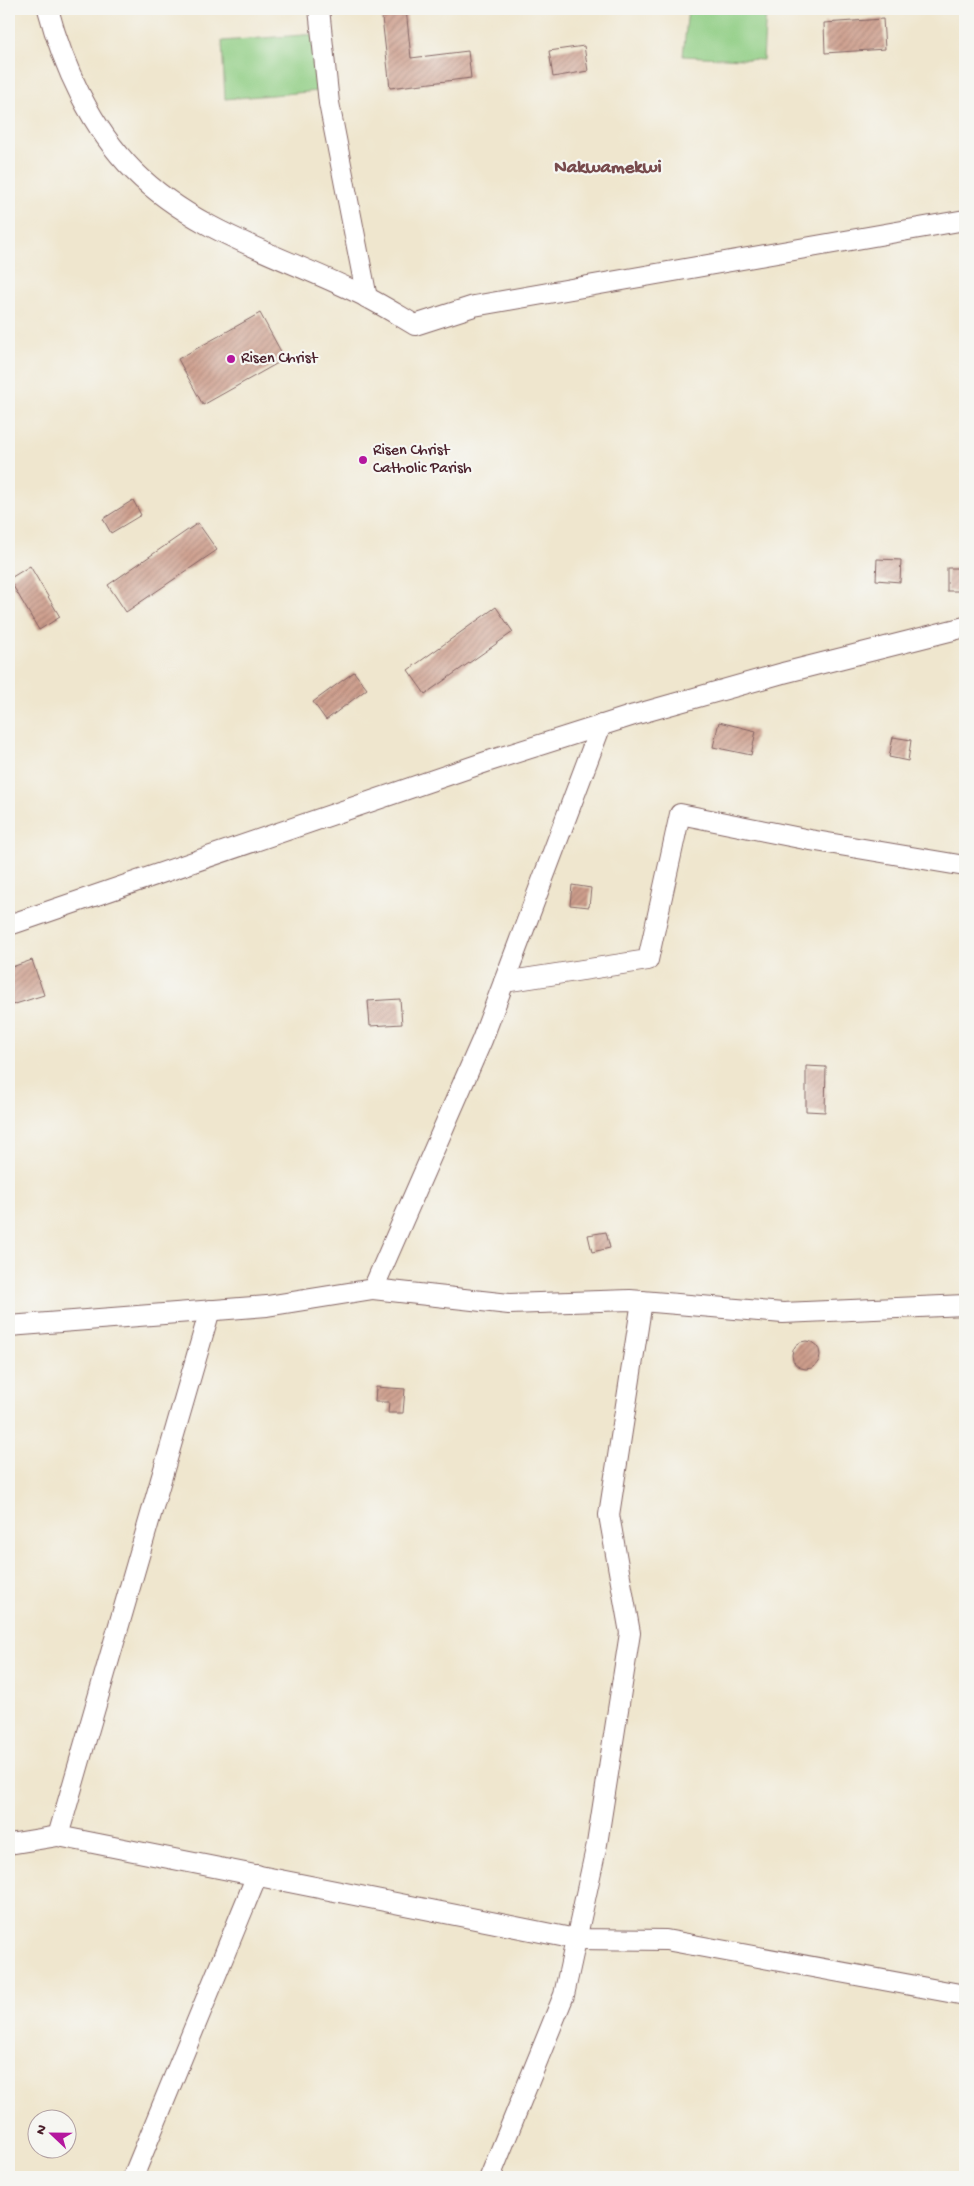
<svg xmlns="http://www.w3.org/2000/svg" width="974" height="2186" font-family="'Gochi Hand',sans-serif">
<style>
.pitch{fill:#8fcd83;stroke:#6c7657}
.building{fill:url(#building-hatch)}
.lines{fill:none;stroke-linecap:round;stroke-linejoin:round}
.minor-casing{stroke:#846564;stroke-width:22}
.minor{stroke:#fff;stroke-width:20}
.poi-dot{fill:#b5179e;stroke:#f6f6f2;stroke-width:2}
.labels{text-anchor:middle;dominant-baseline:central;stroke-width:4.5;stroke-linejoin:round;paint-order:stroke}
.poi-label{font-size:16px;fill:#4a1f2b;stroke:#f6f6f2;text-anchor:start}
.quarter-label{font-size:19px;font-weight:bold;fill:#784b4d;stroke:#f6f6f2}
</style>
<defs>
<pattern id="building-hatch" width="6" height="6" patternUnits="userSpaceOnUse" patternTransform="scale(1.25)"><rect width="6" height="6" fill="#cd9e8c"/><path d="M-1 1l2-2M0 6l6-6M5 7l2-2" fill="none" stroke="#a88073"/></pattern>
</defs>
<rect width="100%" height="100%" fill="#f6f6f2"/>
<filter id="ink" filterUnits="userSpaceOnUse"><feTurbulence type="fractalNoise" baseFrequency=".02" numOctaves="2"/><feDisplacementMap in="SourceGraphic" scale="10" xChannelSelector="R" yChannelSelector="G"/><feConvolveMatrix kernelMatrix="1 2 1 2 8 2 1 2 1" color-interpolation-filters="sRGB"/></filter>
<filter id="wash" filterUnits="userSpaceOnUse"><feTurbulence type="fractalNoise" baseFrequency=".0096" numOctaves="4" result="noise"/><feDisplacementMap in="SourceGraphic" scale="20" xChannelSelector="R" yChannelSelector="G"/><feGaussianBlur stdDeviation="1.12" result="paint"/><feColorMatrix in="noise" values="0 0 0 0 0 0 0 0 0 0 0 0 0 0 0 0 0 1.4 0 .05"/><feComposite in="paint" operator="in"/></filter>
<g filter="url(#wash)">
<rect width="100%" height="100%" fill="#efe6ce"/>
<g class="pitch">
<polygon points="688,9 766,9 763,60 683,56"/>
<polygon points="316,34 319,91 225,99 222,41"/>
</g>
<g id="blocks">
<g class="building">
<polygon points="381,9 406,9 411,58 468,51 471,78 390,88"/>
<polygon points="883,19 885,49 825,53 824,23"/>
<polygon points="584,46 588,71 553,77 549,51"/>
<polygon points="260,313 285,359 203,405 178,359"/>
<polygon points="133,500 141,515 111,533 103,519"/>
<polygon points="198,523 217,550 126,612 108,585"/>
<polygon points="877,559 901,560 900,582 876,580"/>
<polygon points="30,566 60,617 39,630 9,579"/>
<rect x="947" y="568" width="18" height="23"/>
<polygon points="496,607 513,632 425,694 408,670"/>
<polygon points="354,672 367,689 326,720 313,702"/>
<polygon points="719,722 756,731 751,755 713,747"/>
<polygon points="893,737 911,740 908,761 889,757"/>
<polygon points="572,885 591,888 589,907 570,905"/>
<polygon points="32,960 44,995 9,1006 9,968"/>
<polygon points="400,999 402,1024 370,1026 368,1001"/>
<polygon points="806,1066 826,1067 825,1112 806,1111"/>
<polygon points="606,1232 610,1248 592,1252 588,1235"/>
<circle cx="806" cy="1355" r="14"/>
<polygon points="376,1387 405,1389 403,1413 388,1413 389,1402 375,1402"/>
</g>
</g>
</g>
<g filter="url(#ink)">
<use href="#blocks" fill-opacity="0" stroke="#846564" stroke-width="1"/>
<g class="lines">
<g class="minor-casing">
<g id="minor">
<path d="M48,9C63,66 91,128 134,171C195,232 280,255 356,292C376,301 396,314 415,325L474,306L965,220"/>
<polyline points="319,9 329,103 367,298"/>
<polyline points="9,925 486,762 634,715 783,673 965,627"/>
<polyline points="504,982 648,960 680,814 810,840 965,866"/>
<polyline points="373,1289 509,1304 630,1300 783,1313 965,1305"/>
<polyline points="210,1310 58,1836 576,1939 666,1940 965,1995"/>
<polyline points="9,1326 267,1306 373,1289 482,1040 601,725"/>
<polyline points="9,1844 58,1836"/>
<polyline points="133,2177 257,1875"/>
<polyline points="490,2177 564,1995 597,1844 630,1633 609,1515 642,1301"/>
</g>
</g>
<use href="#minor" class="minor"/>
</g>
</g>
<g class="poi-dot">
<circle cx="231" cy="359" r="5"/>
<circle cx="363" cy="460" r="5"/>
</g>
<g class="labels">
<g class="poi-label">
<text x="241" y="359">Risen Christ</text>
<text x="373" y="451">Risen Christ<tspan x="373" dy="18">Catholic Parish</tspan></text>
</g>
<g class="quarter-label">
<text x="608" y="168">Nakwamekwi</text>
</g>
</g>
<rect width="974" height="2186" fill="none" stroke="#f6f6f2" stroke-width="30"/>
<g transform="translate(52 2134) rotate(292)"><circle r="24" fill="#f6f6f2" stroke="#b1a0a2"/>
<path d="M0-4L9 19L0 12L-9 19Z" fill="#b5179e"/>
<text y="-8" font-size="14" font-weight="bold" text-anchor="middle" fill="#4a1f2b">N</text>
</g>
</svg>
